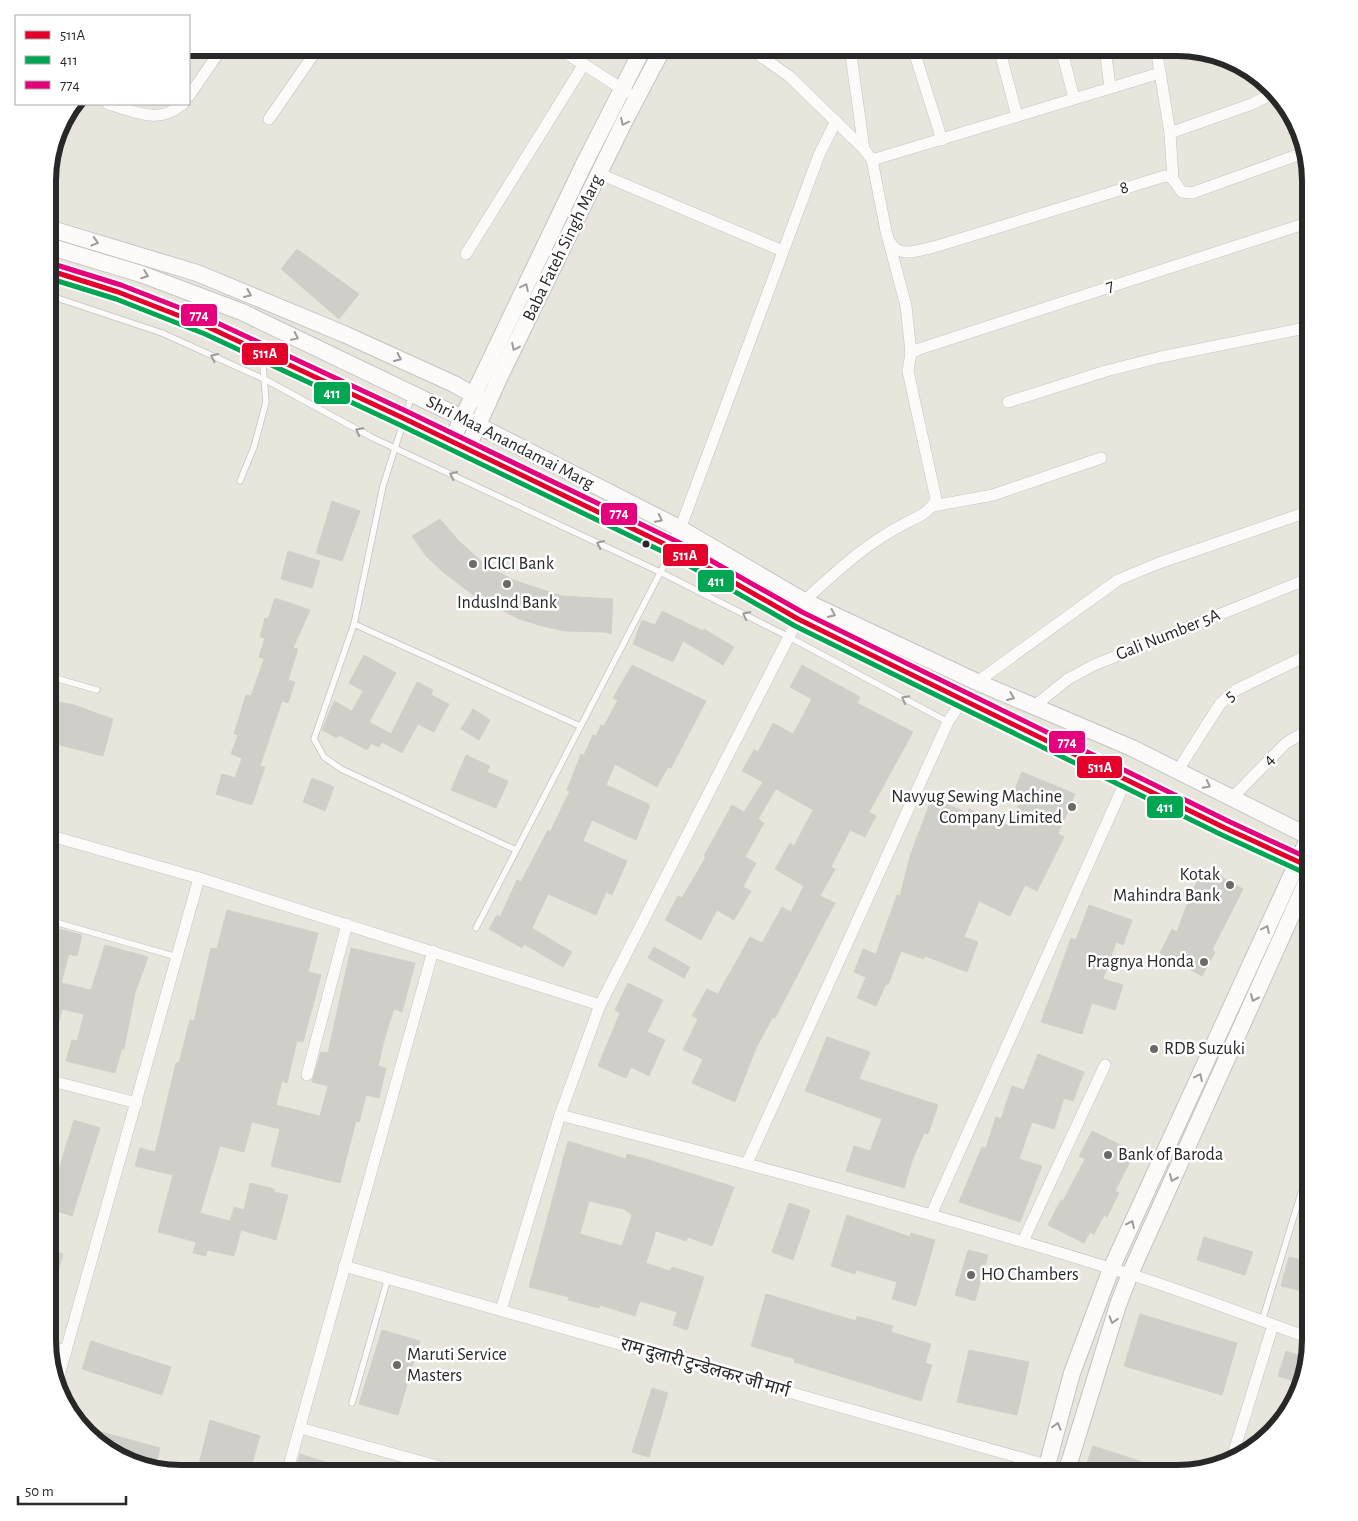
<svg xmlns="http://www.w3.org/2000/svg" width="1358" height="1521" font-family="'Alegreya Sans','Noto Sans Devanagari',sans-serif">
<style>
.building{fill:#d0cec9;stroke:#d3d0ca;fill-rule:evenodd}
.lines{fill:none;stroke-linecap:round;stroke-linejoin:round}
.lane-casing{stroke:#c4c3c3;stroke-width:7}
.street-casing{stroke:#c4c3c3;stroke-width:12}
.secondary-casing{stroke:#c4c3c3;stroke-width:18}
.lane{stroke:#fcfbfa;stroke-width:5.5}
.street{stroke:#fcfbfa;stroke-width:11}
.secondary{stroke:#fcfbfa;stroke-width:16}
.bus-1-casing{stroke:#fff;stroke-width:9}
.bus-2-casing{stroke:#fff;stroke-width:9}
.bus-3-casing{stroke:#fff;stroke-width:9}
.bus-1{stroke:#e4002b;stroke-width:5}
.bus-2{stroke:#00a651;stroke-width:5}
.bus-3{stroke:#e5007d;stroke-width:5}
.oneway{stroke:#9d9c9c}
.bus-dot{fill:#282828;stroke:#fff;stroke-width:2}
.poi-dot{fill:#6b6a67;stroke:#fff;stroke-width:2}
.labels{text-anchor:middle;dominant-baseline:central;stroke-width:5;stroke-linejoin:round;paint-order:stroke}
.street-label{font-size:18px;fill:#282828;stroke:#fff}
.poi-label{font-size:18px;fill:#282828;stroke:#fff;text-anchor:start}
.rim{fill:none;stroke:#282828;stroke-width:6}
.line-badge{stroke:#fff;stroke-width:2}
.badge-label{font-size:14px;text-anchor:middle;font-weight:bold;fill:#fff}
</style>
<rect width="100%" height="100%" fill="#e8e5dd"/>
<g class="building">
<polygon points="297,249 359,294 339,319 281,269"/>
<polygon points="332,501 360,511 342,561 316,553"/>
<polygon points="440,519 458,540 483,563 513,580 562,596 613,599 611,634 606,632 565,631 542,626 519,619 476,597 443,572 426,556 412,536"/>
<polygon points="288,551 320,561 312,588 281,579"/>
<polygon points="275,598 310,610 293,648 298,649 288,680 295,682 288,703 282,701 260,766 265,767 252,805 216,794 222,774 235,778 242,758 231,754 238,735 234,734 246,695 251,696 264,659 259,657 265,638 260,637 265,618 268,619"/>
<polygon points="662,611 703,631 704,629 734,647 723,665 683,641 673,662 633,644 642,620 655,625"/>
<polygon points="364,655 396,673 369,722 391,734 417,682 433,690 431,695 449,704 434,732 418,724 402,753 382,742 379,747 371,743 367,750 339,735 337,738 322,730 334,701 352,711 363,691 349,683"/>
<polygon points="632,665 706,701 671,768 668,767 657,787 615,764 606,785 649,804 649,808 636,840 592,820 583,841 627,861 612,895 606,892 596,915 548,894 532,928 572,952 563,967 524,944 522,948 489,929 497,915 500,917 517,880 521,882 548,830 550,832 570,791 567,790 581,754 584,755 593,735 596,736 601,725 604,726 618,700 613,698"/>
<polygon points="802,665 860,697 857,703 913,732 869,812 876,816 865,837 850,830 831,867 835,869 820,896 835,903 775,1018 773,1017 756,1048 735,1102 692,1083 703,1059 683,1050 698,1019 692,1016 707,989 718,994 750,937 762,943 782,907 791,912 804,886 775,869 790,843 794,846 813,810 776,789 758,819 764,823 745,857 756,863 743,887 751,891 734,920 717,910 701,940 665,920 678,896 682,898 706,857 704,856 732,805 744,812 763,782 742,771 754,750 758,752 773,723 793,734 812,699 790,687"/>
<polygon points="48,700 74,705 113,719 103,756 48,742"/>
<polygon points="473,709 490,720 479,740 461,729"/>
<polygon points="466,755 490,766 487,772 508,781 496,808 451,790"/>
<polygon points="1022,772 1075,794 1058,834 1064,837 1037,891 1025,885 1010,916 979,901 964,937 978,942 967,972 925,956 924,959 901,951 888,985 886,984 876,1006 857,998 866,977 854,972 863,949 876,954 897,895 900,896 910,856 932,798 968,813 969,809 1009,826 1021,800 1012,796"/>
<polygon points="312,778 334,787 325,811 303,802"/>
<polygon points="1205,868 1243,889 1212,950 1215,952 1202,976 1160,953 1172,929 1177,932 1192,891"/>
<polygon points="1089,905 1132,920 1123,945 1116,942 1103,979 1123,985 1115,1010 1092,1003 1082,1034 1041,1022 1071,938 1076,940"/>
<polygon points="227,910 318,933 308,972 321,975 303,1042 297,1041 287,1083 282,1081 276,1105 320,1116 328,1086 312,1082 321,1052 328,1053 351,948 415,963 402,1012 394,1009 385,1037 378,1066 386,1068 379,1098 366,1095 359,1122 356,1121 340,1183 271,1166 280,1129 252,1122 244,1152 220,1146 200,1213 230,1221 234,1207 244,1210 250,1183 274,1189 274,1192 288,1195 276,1240 241,1230 234,1256 207,1250 206,1256 193,1253 196,1242 158,1232 173,1175 135,1166 140,1148 155,1152 176,1063 179,1063 190,1020 194,1021 211,948 217,949"/>
<polygon points="48,926 82,935 77,956 69,954 61,983 91,990 105,945 148,957 135,993 124,1049 122,1048 115,1073 66,1061 72,1040 77,1041 84,1014 62,1009 52,1051 48,1050"/>
<polygon points="654,947 690,967 684,978 648,958"/>
<polygon points="628,983 663,1000 647,1032 665,1040 649,1076 631,1067 626,1078 598,1066 620,1013 615,1010"/>
<polygon points="827,1037 870,1052 859,1079 938,1105 928,1134 924,1133 912,1161 904,1188 846,1171 854,1146 870,1151 882,1119 805,1091"/>
<polygon points="1038,1054 1084,1072 1073,1101 1064,1098 1054,1129 1032,1122 1019,1159 1042,1166 1020,1222 959,1202 982,1147 986,1148 996,1117 1001,1119 1012,1086 1024,1090"/>
<polygon points="74,1120 100,1128 72,1216 48,1208 48,1205"/>
<polygon points="1092,1131 1135,1152 1115,1191 1119,1193 1107,1217 1104,1215 1094,1234 1090,1232 1084,1243 1048,1225 1061,1200 1063,1201 1085,1159 1079,1156"/>
<path d="M568,1141L626,1159L627,1154L646,1159L734,1187L712,1246L688,1237L686,1241L656,1231L646,1263L670,1271L672,1267L704,1277L687,1330L673,1325L677,1312L640,1301L635,1316L600,1305L599,1308L568,1300L569,1297L529,1287ZM589,1201L624,1209L632,1215L622,1246L580,1234Z"/>
<polygon points="789,1203 810,1210 793,1260 772,1252"/>
<polygon points="847,1215 910,1237 911,1233 935,1240 916,1306 892,1299 897,1282 856,1270 855,1274 831,1266"/>
<polygon points="1204,1237 1253,1252 1245,1275 1197,1260"/>
<polygon points="48,1249 63,1254 51,1296 48,1295"/>
<polygon points="968,1250 988,1255 975,1301 955,1295"/>
<polygon points="1289,1257 1310,1262 1310,1293 1281,1286"/>
<polygon points="766,1294 856,1321 857,1316 893,1326 891,1332 931,1344 925,1363 932,1365 921,1401 794,1362 795,1359 751,1346"/>
<polygon points="1140,1314 1237,1343 1222,1395 1124,1366"/>
<polygon points="382,1330 420,1341 398,1415 359,1404"/>
<polygon points="91,1341 171,1367 162,1395 82,1369"/>
<polygon points="969,1350 1029,1362 1017,1415 957,1402"/>
<polygon points="1286,1351 1306,1358 1300,1383 1278,1376"/>
<polygon points="652,1388 668,1393 649,1457 632,1452"/>
<polygon points="210,1420 260,1436 249,1474 220,1474 198,1468"/>
<polygon points="80,1426 160,1448 155,1467 122,1460"/>
<polygon points="1093,1446 1170,1471 1169,1474 1083,1474"/>
<polygon points="300,1454 325,1462 322,1474 295,1474"/>
</g>
<g class="lines">
<g class="lane-casing">
<g id="lane">
<polyline points="48,295 162,333 266,380 373,438 660,572 789,637 948,722"/>
<polyline points="412,395 383,486 354,624 314,739 324,757 341,769 516,850"/>
<polyline points="240,481 254,447 266,402 262,354"/>
<polyline points="354,624 580,726"/>
<polyline points="48,676 97,690"/>
<polyline points="48,920 177,957"/>
<polyline points="476,928 672,550"/>
<polyline points="1262,1321 1301,1193"/>
<polyline points="352,1403 388,1278"/>
</g>
</g>
<g class="street-casing">
<g id="street">
<polyline points="558,48 627,92"/>
<path d="M749,48L789,76L864,149L872,160L886,231L906,306L911,353L908,371L936,499C930,513 917,517 904,524C865,544 836,572 804,601"/>
<polyline points="850,48 864,149"/>
<polyline points="913,48 942,140"/>
<polyline points="999,48 1017,116"/>
<polyline points="1061,48 1074,98"/>
<polyline points="1105,48 1110,87"/>
<polyline points="1156,48 1170,133 1173,179"/>
<polyline points="189,96 222,48"/>
<path d="M108,104C137,112 157,125 183,104"/>
<polyline points="269,119 318,48"/>
<polyline points="1170,133 1252,104 1274,93"/>
<polyline points="872,160 1160,73"/>
<polyline points="600,174 783,251"/>
<path d="M890,242C899,259 919,250 934,247L1165,176L1171,177L1182,192L1192,193L1306,152"/>
<polyline points="466,254 584,64"/>
<polyline points="911,353 919,349 1310,222"/>
<polyline points="1008,402 1106,371 1161,357 1310,327"/>
<polyline points="933,506 993,495 1101,458"/>
<polyline points="673,548 819,155 836,121"/>
<polyline points="977,682 1118,580 1159,563 1310,511"/>
<polyline points="1033,707 1068,679 1094,665 1310,578"/>
<polyline points="1178,770 1220,704 1236,690 1310,654"/>
<polyline points="1233,797 1286,743 1310,729"/>
<polyline points="48,835 199,878 600,1005"/>
<polyline points="307,1075 347,924"/>
<polyline points="48,1080 137,1103"/>
<path d="M560,1115C751,1164 941,1215 1129,1274C1190,1293 1250,1317 1310,1338"/>
<polyline points="747,1163 948,722 963,699"/>
<polyline points="931,1215 1126,780"/>
<polyline points="1023,1241 1105,1065"/>
<polyline points="344,1266 1067,1471"/>
<polyline points="501,1310 560,1115 600,1005 798,619"/>
<polyline points="48,1346 66,1351"/>
<polyline points="56,1386 199,878"/>
<polyline points="300,1428 462,1473"/>
<polyline points="1231,1461 1273,1325"/>
<polyline points="287,1473 433,951"/>
</g>
</g>
<g class="secondary-casing">
<g id="secondary">
<polyline points="48,228 197,273 344,334 454,384 488,403"/>
<polyline points="48,246 141,274 242,312 477,425 681,529 804,601 977,682 1132,748 1310,837"/>
<polyline points="48,270 118,292 208,327 403,418 677,550 798,619 1225,828 1310,867"/>
<polyline points="451,442 583,166 643,48"/>
<polyline points="467,449 501,374 624,122 663,48"/>
<polyline points="1045,1473 1072,1373 1111,1269 1309,837"/>
<polyline points="1066,1473 1118,1305 1130,1274 1310,874"/>
</g>
</g>
<use href="#lane" class="lane"/>
<use href="#street" class="street"/>
<use href="#secondary" class="secondary"/>
<g class="bus-1-casing">
<polyline id="bus-1" points="48,270 118,292 208,327 403,418 677,550 798,619 1225,828 1310,867"/>
</g>
<g class="bus-2-casing">
<polyline id="bus-2" points="48,278 116,299 205,334 400,425 674,557 795,626 1222,835 1307,874"/>
</g>
<g class="bus-3-casing">
<polyline id="bus-3" points="50,263 121,285 211,320 406,411 680,543 802,612 1228,821 1310,859"/>
</g>
<use href="#bus-1" class="bus-1"/>
<use href="#bus-2" class="bus-2"/>
<use href="#bus-3" class="bus-3"/>
</g>
<defs><path id="oneway-chevron" d="M-2-3.5L2.5 0L-2 3.5" fill="none" stroke-width="1.6" stroke-linecap="round" stroke-linejoin="round" transform="scale(1.25)"/></defs>
<g class="oneway">
<use href="#oneway-chevron" transform="translate(624 122) rotate(116)"/>
<use href="#oneway-chevron" transform="translate(95 242) rotate(16)"/>
<use href="#oneway-chevron" transform="translate(145 275) rotate(20)"/>
<use href="#oneway-chevron" transform="translate(525 287) rotate(-64)"/>
<use href="#oneway-chevron" transform="translate(248 294) rotate(23)"/>
<use href="#oneway-chevron" transform="translate(295 337) rotate(26)"/>
<use href="#oneway-chevron" transform="translate(515 347) rotate(116)"/>
<use href="#oneway-chevron" transform="translate(214 357) rotate(-156)"/>
<use href="#oneway-chevron" transform="translate(398 358) rotate(24)"/>
<use href="#oneway-chevron" transform="translate(359 431) rotate(-152)"/>
<use href="#oneway-chevron" transform="translate(453 475) rotate(-155)"/>
<use href="#oneway-chevron" transform="translate(659 519) rotate(27)"/>
<use href="#oneway-chevron" transform="translate(600 544) rotate(-155)"/>
<use href="#oneway-chevron" transform="translate(832 614) rotate(25)"/>
<use href="#oneway-chevron" transform="translate(746 615) rotate(-153)"/>
<use href="#oneway-chevron" transform="translate(1011 697) rotate(23)"/>
<use href="#oneway-chevron" transform="translate(905 699) rotate(-152)"/>
<use href="#oneway-chevron" transform="translate(1207 785) rotate(27)"/>
<use href="#oneway-chevron" transform="translate(1266 929) rotate(-65)"/>
<use href="#oneway-chevron" transform="translate(1254 998) rotate(114)"/>
<use href="#oneway-chevron" transform="translate(1199 1077) rotate(-65)"/>
<use href="#oneway-chevron" transform="translate(1173 1178) rotate(114)"/>
<use href="#oneway-chevron" transform="translate(1131 1224) rotate(-65)"/>
<use href="#oneway-chevron" transform="translate(1113 1320) rotate(107)"/>
<use href="#oneway-chevron" transform="translate(1057 1426) rotate(-75)"/>
</g>
<circle class="bus-dot" cx="646" cy="544" r="4.5"/>
<g class="poi-dot">
<circle cx="473" cy="564" r="5"/>
<circle cx="507" cy="584" r="5"/>
<circle cx="1072" cy="807" r="5"/>
<circle cx="1230" cy="885" r="5"/>
<circle cx="1204" cy="962" r="5"/>
<circle cx="1154" cy="1049" r="5"/>
<circle cx="1108" cy="1155" r="5"/>
<circle cx="971" cy="1275" r="5"/>
<circle cx="397" cy="1365" r="5"/>
</g>
<g class="labels">
<g class="street-label">
<text transform="translate(1124 188) rotate(-17)">8</text>
<text transform="translate(563 248) rotate(-64)">Baba Fateh Singh Marg</text>
<text transform="translate(1110 286) rotate(-18)">7</text>
<text transform="translate(510 443) rotate(27)">Shri Maa Anandamai Marg</text>
<text transform="translate(1168 635) rotate(-22)">Gali Number 5A</text>
<text transform="translate(1230 696) rotate(-39)">5</text>
<text transform="translate(1269 760) rotate(-45)">4</text>
<text transform="translate(705 1368) rotate(16)">राम दुलारी टुन्डेलकर जी मार्ग</text>
</g>
<g class="poi-label">
<text x="483" y="564">ICICI Bank</text>
<text x="507" y="603" text-anchor="middle">IndusInd Bank</text>
<text x="1062" y="797" text-anchor="end">Navyug Sewing Machine<tspan x="1062" dy="21">Company Limited</tspan></text>
<text x="1220" y="875" text-anchor="end">Kotak<tspan x="1220" dy="21">Mahindra Bank</tspan></text>
<text x="1194" y="962" text-anchor="end">Pragnya Honda</text>
<text x="1164" y="1049">RDB Suzuki</text>
<text x="1118" y="1155">Bank of Baroda</text>
<text x="981" y="1275">HO Chambers</text>
<text x="407" y="1355">Maruti Service<tspan x="407" dy="21">Masters</tspan></text>
</g>
</g>
<path d="M0 0H1358V1521H0ZM181 56H1177A125 125 0 0 1 1302 181V1340A125 125 0 0 1 1177 1465H181A125 125 0 0 1 56 1340V181A125 125 0 0 1 181 56Z" fill="#fff" fill-rule="evenodd"/>
<path class="rim" d="M181 56H1177A125 125 0 0 1 1302 181V1340A125 125 0 0 1 1177 1465H181A125 125 0 0 1 56 1340V181A125 125 0 0 1 181 56Z"/>
<g class="line-badge">
<rect x="180" y="303" width="38" height="24" rx="5" fill="#e5007d"/>
<rect x="241" y="342" width="48" height="24" rx="5" fill="#e4002b"/>
<rect x="313" y="381" width="38" height="24" rx="5" fill="#00a651"/>
<rect x="600" y="502" width="38" height="24" rx="5" fill="#e5007d"/>
<rect x="662" y="543" width="47" height="24" rx="5" fill="#e4002b"/>
<rect x="697" y="569" width="38" height="24" rx="5" fill="#00a651"/>
<rect x="1048" y="730" width="38" height="24" rx="5" fill="#e5007d"/>
<rect x="1076" y="755" width="47" height="24" rx="5" fill="#e4002b"/>
<rect x="1146" y="795" width="38" height="24" rx="5" fill="#00a651"/>
</g>
<g class="badge-label">
<text x="199" y="320">774</text>
<text x="265" y="358">511A</text>
<text x="332" y="398">411</text>
<text x="619" y="518">774</text>
<text x="685" y="560">511A</text>
<text x="716" y="586">411</text>
<text x="1067" y="747">774</text>
<text x="1100" y="772">511A</text>
<text x="1165" y="812">411</text>
</g>
<rect x="15" y="15" width="175" height="90" fill="#ffffff" stroke="#a9a9a9"/>
<rect x="25" y="31" width="25" height="8" fill="#e4002b" stroke="#a9a9a9"/>
<text x="60" y="40" font-size="15" fill="#282828">511A</text>
<rect x="25" y="56" width="25" height="8" fill="#00a651" stroke="#a9a9a9"/>
<text x="60" y="65" font-size="15" fill="#282828">411</text>
<rect x="25" y="81" width="25" height="8" fill="#e5007d" stroke="#a9a9a9"/>
<text x="60" y="90" font-size="15" fill="#282828">774</text>
<path d="M18 1496v8h108v-8" fill="none" stroke="#282828" stroke-width="2.5"/>
<text x="25" y="1496" font-size="15" fill="#282828" stroke="#ffffff" stroke-width="4" paint-order="stroke">50 m</text>
</svg>
